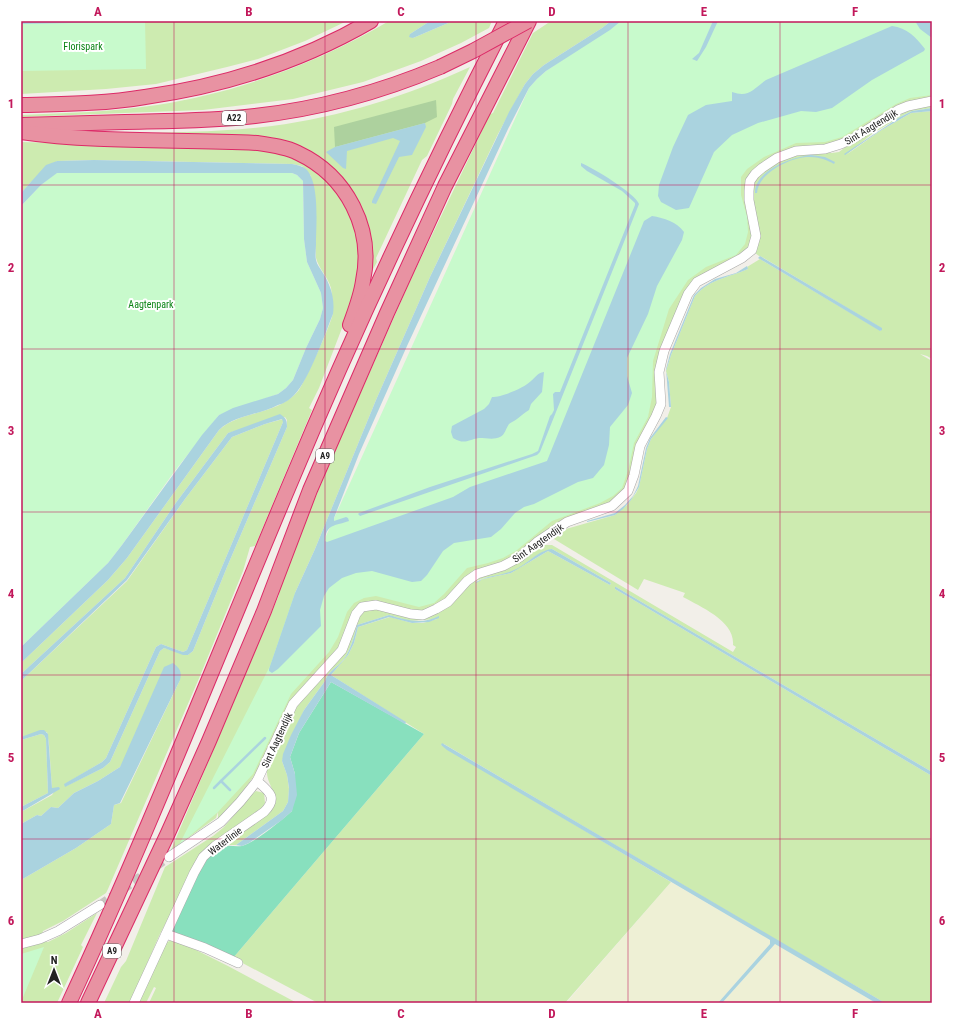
<svg xmlns="http://www.w3.org/2000/svg" width="953" height="1024" font-family="'Roboto Condensed',sans-serif">
<style>
.farmland{fill:#eef0d5}
.grass{fill:#cdebb0;fill-rule:evenodd}
.forest{fill:#add19e}
.park{fill:#c8facc}
.pitch{fill:#88e0be}
.water{fill:#aad3df}
.lines{fill:none;stroke-linecap:round;stroke-linejoin:round}
.stream{stroke:#aad3df;stroke-width:2.5}
.minor-tunnel{stroke:#c8c6c1;stroke-width:9;stroke-dasharray:9 4.5;stroke-linecap:butt}
.minor-casing{stroke:#a9a9a9;stroke-width:10}
.highway-casing{stroke:#dc2a67;stroke-width:16}
.minor{stroke:#fff;stroke-width:9}
.highway{stroke:#e892a2;stroke-width:14}
.highway-bridge-casing{stroke:#dc2a67;stroke-width:16;stroke-linecap:butt}
.highway-bridge{stroke:#e892a2;stroke-width:14}
.grid{fill:none;stroke:#c2185b;stroke-width:1;stroke-opacity:0.55}
.labels{text-anchor:middle;dominant-baseline:central;stroke-width:4;stroke-linejoin:round;paint-order:stroke}
.shield{fill:#fff;stroke:#646464;stroke-width:1}
.shield-label{font-size:9px;font-weight:bold;fill:#222}
.park-label{font-size:10px;fill:#0c8416;stroke:#fff}
.street-label{font-size:10px;fill:#222;stroke:#fff}
.neatline{fill:none;stroke:#c2185b;stroke-width:1.5}
.grid-label{font-size:13px;text-anchor:middle;font-weight:bold;fill:#c2185b}
</style>
<rect width="100%" height="100%" fill="#f2efe9"/>
<g class="farmland">
<polygon points="671,882 767,938 771,941 770,944 718,1003 566,1003"/>
<polygon points="775,944 778,944 876,1003 722,1003"/>
</g>
<g class="grass">
<polygon points="173,21 347,21 305,41 258,59 227,67 156,84 106,89 21,94 21,24"/>
<path d="M389,21H430L410,34L413,38L453,21H492L489,28L461,43L421,61L363,82L293,99L203,110L21,117V115C66,113 112,112 157,105C239,92 318,63 389,21Z"/>
<polygon points="551,21 611,21 602,28 544,65 533,74 525,84 498,134 430,277 376,400 315,549 295,593 664,218 932,38 932,99 842,141 829,145 811,147 750,175 752,236 749,246 741,255 685,292 677,309 669,330 655,410 629,480 624,491 614,500 512,559 471,573 463,579 447,597 433,608 417,612 369,602 335,653 312,678 254,776 232,806 218,820 218,812 216,818 171,850 279,595 276,591 341,437 411,279 490,114 493,113 533,33"/>
<path d="M470,67L453,99L452,104L427,156L422,160L376,258L377,262L371,273L372,263L365,220L303,150L126,134C175,132 223,132 272,126C340,117 407,96 470,67Z"/>
<path d="M932,104V108L912,111L900,117L872,134L846,155L880,131L911,113L932,111V359L927,356L920,354L932,361V772L616,587L615,589L932,776V1003H885L766,934L444,744L441,745L671,882L565,1003H318L233,958L424,734L331,675L348,655L354,643L358,627L390,617L412,623H423L437,619L409,621L389,615L357,625C354,637 351,649 344,659C338,667 328,671 325,681L304,710L282,761L287,775L289,789L288,802L283,811L236,845H220L271,811C283,794 265,787 267,768L285,726L298,705L323,674L354,622L368,607L403,615L443,610L454,602L466,583L475,577L512,565L543,545H552L733,652L736,647L733,645C735,621 701,607 683,597L685,593L644,579L638,590L554,539L566,529L615,515L627,505L636,493L639,487L647,449L651,439L667,418L671,407L669,382L666,371L671,355L695,296C711,278 728,278 748,269L747,267L760,259L881,331V328L762,257L759,256L754,252L760,239L752,199L753,186L756,179L770,165L790,156L813,152L832,153L839,152L856,139L899,112ZM552,549L611,583L610,585L548,551L511,573L483,579L477,582L476,581C489,575 504,576 516,570C528,563 538,552 552,549Z"/>
<path d="M21,142L218,147L240,148L282,153L308,165L328,181L346,205L356,228L360,261L352,302L319,388L309,408L312,410L255,546L250,547L243,571L200,676L108,889L106,893L63,921L43,931L42,934L21,941V880L76,848L111,824L114,805L121,803L180,680L120,767L98,781L74,793L58,808L51,807L41,816L37,815L21,824V812L52,795L56,789H52L49,744L47,732L21,737V681L127,581L185,499L232,437L265,424L283,419V422L187,650L183,652L161,644L156,647L106,758L102,762L65,784L66,786L103,768L110,762L160,651L164,648L188,655L193,651L227,567L287,427V420L285,417L228,433L175,504L125,578L21,674V663L108,580L127,558L219,430C235,415 258,415 277,406C286,402 293,397 299,390C305,381 333,321 333,312C333,305 332,295 331,288C328,277 319,269 316,258L311,176L302,166L292,164L94,160L57,161L31,182L21,193Z"/>
<polygon points="41,734 44,735 46,739 48,793 21,807 21,740"/>
<polygon points="256,791 264,793 265,803 262,809 226,833 189,878 159,936 130,1003 104,1003 121,967 126,961 165,867 213,836 224,827 252,794"/>
<polygon points="97,913 81,945 83,947 57,1003 21,1003 21,949 45,941 48,942 66,933"/>
<polygon points="174,939 228,966 297,1003 149,1003 156,988 154,987 146,1003 137,1003 165,943"/>
</g>
<polygon class="forest" points="436,100 437,117 425,123 335,147 334,127"/>
<g class="park">
<polygon points="21,21 145,21 146,69 21,71"/>
<polygon points="620,21 932,21 932,95 910,98 896,104 842,137 825,142 796,143 764,157 747,169 741,177 741,195 747,217 748,232 745,244 736,255 706,267 688,280 669,309 653,361 652,397 648,417 634,443 628,471 622,488 613,496 600,503 552,521 517,550 503,558 488,563 467,568 444,594 434,603 419,607 376,596 364,598 354,603 347,612 338,637 329,652 291,694 253,774 218,812 179,845 270,666 295,593 326,536 529,88 537,79 546,71"/>
<polygon points="56,173 292,173 297,175 303,181 304,239 307,262 321,293 323,308 320,319 306,348 293,380 286,388 278,394 219,415 174,472 122,545 108,563 21,647 21,206 41,185"/>
<polygon points="44,947 21,1002 21,954"/>
</g>
<path class="pitch" d="M331,682L424,734L233,958L173,933L172,928L202,864L220,845C226,845 235,847 242,846C253,844 282,820 292,811L295,774L290,757L299,733Z"/>
<g class="water">
<polygon points="21,21 173,21 21,24"/>
<polygon points="430,21 453,21 413,38 409,37 410,34"/>
<path d="M611,21H621L610,30L546,71L537,79L529,88L508,129L407,346L359,454L334,518V521L346,517L348,518L349,521C336,526 326,523 325,541L327,542L453,497L470,487L547,461L644,221L652,216C664,218 677,222 684,232L682,240L657,286L648,314L627,358V376L632,393L628,405L610,427L609,445L604,465L593,478L578,482L534,504L524,507L515,513L501,529L491,537L454,543L443,551L427,575L421,581L412,582L372,571L356,573L342,578L329,588L324,596L320,610L321,626L278,669L272,673L269,671V669L295,593L315,549L376,400L430,277L509,112L525,84L533,74L544,65L602,28Z"/>
<polygon points="713,21 718,21 706,47 697,61 692,59 699,53"/>
<polygon points="915,21 932,21 932,38 920,29"/>
<path d="M892,26C907,28 916,37 925,49L924,51L872,80L832,108L816,112L801,111L758,123L732,135L714,152L689,208L676,210L661,202L658,196L659,185L673,147L688,115L706,105L732,101V92C749,98 753,89 766,80Z"/>
<polygon points="932,108 932,111 911,113 880,131 845,155 844,154 900,117 912,111"/>
<polygon points="425,123 426,127 412,155 399,157 376,204 372,203 372,201 400,141 393,138 347,151 346,169 343,168 326,152 335,147"/>
<path d="M811,155L825,157L835,162L834,164C827,160 819,157 810,157C792,156 758,173 757,193H755C755,170 792,157 811,155Z"/>
<path d="M94,160L292,164C297,165 302,166 306,169C320,183 316,225 316,244C316,249 315,255 316,260C317,265 320,268 323,273C331,286 335,299 333,314C325,334 307,386 291,398C288,401 282,404 278,405C259,415 235,415 219,430L127,558L108,580L21,663V647L108,563L122,545L202,435L219,415L233,408L278,394L286,388L293,380L306,348L320,319L323,308L321,293L307,262L304,239L303,181L297,175L292,173H57L41,185L21,206V193L46,165L57,161Z"/>
<path d="M581,163C592,167 636,194 639,204L620,252L540,452L537,455L360,516L358,514L359,513L430,487L532,454L538,451L550,416L552,414L554,410L553,394L555,392H560L635,205V203L622,191L587,171L581,166Z"/>
<polygon points="760,256 882,328 882,330 880,331 770,265 758,258"/>
<path d="M747,266L748,269C728,278 711,278 695,296L671,355L666,371L669,382L671,407H669L666,369L670,354L694,295L701,288L715,279L736,273Z"/>
<path d="M544,372L542,392L531,404L529,410C524,413 521,416 517,419C515,421 511,422 509,424C506,428 505,435 500,437C494,440 486,438 479,438C467,440 465,445 453,438L451,432L452,426L484,409L489,404L492,397C502,397 524,388 531,381C536,377 537,373 544,372Z"/>
<path d="M280,414C286,418 287,420 287,427L227,567L193,651L188,655H183L164,648L160,651L110,762L103,768L65,787L64,784L102,762L106,758L156,647L161,644L183,652L187,650L283,422L282,419L265,424L232,437L185,499L127,580L21,681V674L125,578L175,504L228,433Z"/>
<polygon points="666,417 668,418 651,439 647,449 639,487 631,500 623,509 615,515 587,522 587,521 615,513 625,505 633,496 638,486 646,448 650,438"/>
<path d="M552,549L611,583L610,585L548,551L511,573L483,579L476,583V582C488,575 502,576 514,570C527,565 538,550 552,549Z"/>
<polygon points="615,587 616,587 932,772 932,776 615,589"/>
<path d="M389,615C406,620 422,625 439,616V618L429,622L412,623L389,617L358,627L354,643L348,655L331,675L406,722L405,724L331,682L299,733L290,757L295,774L297,795L292,811L282,820L249,843L242,846L236,845L283,811L288,802L289,788L287,775L282,761L283,754L291,735L304,710L325,681C328,671 338,667 344,659C351,649 354,637 357,625Z"/>
<path d="M173,663C180,668 182,672 180,680L120,803L114,805L111,824L76,848L21,880V824L37,815L41,816L51,807L58,808L74,793L98,781L120,767L164,667Z"/>
<polygon points="40,730 44,730 48,734 52,788 59,787 60,789 21,812 21,807 48,793 46,739 44,735 41,734 21,740 21,737"/>
<polygon points="442,743 885,1003 876,1003 775,944 722,1003 718,1003 770,944 770,940 447,750 441,745"/>
</g>
<g class="lines">
<g class="stream">
<polyline points="214,788 221,781"/>
<polyline points="230,790 221,781 265,738"/>
</g>
<polyline class="minor-tunnel" points="100,905 169,857"/>
<g class="minor-casing">
<g id="minor">
<polyline points="169,857 221,822 240,802 257,781 293,704 342,650 356,614 362,607 376,605 411,614 423,615 436,609 448,602 467,581 477,574 503,566 520,557 537,542 567,522 612,506 628,491 634,475 640,446 656,416 661,404 659,372 664,351 688,294 697,282 742,258 752,250 756,236 749,200 749,191 750,181 755,174 762,168 777,158 796,151 825,149 841,144 854,138 898,110 908,106 932,101"/>
<polyline points="166,934 205,948 238,963"/>
<polyline points="21,944 40,939 58,931 100,905"/>
<path d="M134,1003L194,873L203,857L215,846L264,812C278,798 270,792 257,781"/>
</g>
</g>
<g class="highway-casing">
<g id="highway">
<path d="M21,105C62,104 104,104 145,97C223,86 302,61 371,21"/>
<path d="M21,125C56,124 90,123 125,122C168,121 212,121 255,116C318,109 381,92 440,67"/>
<path d="M21,132C99,143 178,139 257,143C271,145 286,147 298,153C347,176 374,229 363,281C361,296 355,311 350,325"/>
<path d="M69,1003C148,833 216,659 289,486C355,328 428,173 506,21"/>
<polyline points="88,1003 168,833 209,741 264,611 310,490 387,313 445,186 529,21"/>
</g>
</g>
<use href="#minor" class="minor"/>
<use href="#highway" class="highway"/>
<g class="highway-bridge-casing">
<polyline id="highway-bridge" points="440,67 473,51 528,21"/>
</g>
<use href="#highway-bridge" class="highway-bridge"/>
</g>
<path class="grid" d="M174,21V1003M325,21V1003M476,21V1003M628,21V1003M780,21V1003M21,185H932M21,349H932M21,512H932M21,675H932M21,839H932"/>
<g class="labels">
<g class="shield">
<rect x="222" y="111" width="24" height="14" rx="3"/>
<rect x="316" y="449" width="18" height="14" rx="3"/>
<rect x="103" y="944" width="18" height="14" rx="3"/>
</g>
<g class="shield-label">
<text x="234" y="118">A22</text>
<text x="325" y="456">A9</text>
<text x="112" y="951">A9</text>
</g>
<g class="park-label">
<text x="83" y="46">Florispark</text>
<text x="151" y="304">Aagtenpark</text>
</g>
<g class="street-label">
<text transform="translate(871 127) rotate(-31)">Sint Aagtendijk</text>
<text transform="translate(538 543) rotate(-35)">Sint Aagtendijk</text>
<text transform="translate(277 740) rotate(-65)">Sint Aagtendijk</text>
<text transform="translate(225 841) rotate(-37)">Waterlinie</text>
</g>
</g>
<rect width="953" height="1024" fill="none" stroke="#ffffff" stroke-width="44"/>
<g transform="translate(54 970)" stroke="#ffffff" stroke-width="3" paint-order="stroke">
<path d="M0-3L7 15L0 10L-7 15Z" fill="#222222"/>
<text y="-6" font-size="11" font-weight="bold" text-anchor="middle" fill="#222222">N</text>
</g>
<rect x="22" y="22" width="909" height="980" class="neatline"/>
<g class="grid-label">
<text x="98" y="16">A</text>
<text x="249" y="16">B</text>
<text x="401" y="16">C</text>
<text x="552" y="16">D</text>
<text x="704" y="16">E</text>
<text x="855" y="16">F</text>
<text x="11" y="108">1</text>
<text x="942" y="108">1</text>
<text x="11" y="272">2</text>
<text x="942" y="272">2</text>
<text x="11" y="435">3</text>
<text x="942" y="435">3</text>
<text x="11" y="598">4</text>
<text x="942" y="598">4</text>
<text x="11" y="762">5</text>
<text x="942" y="762">5</text>
<text x="11" y="925">6</text>
<text x="942" y="925">6</text>
<text x="98" y="1018">A</text>
<text x="249" y="1018">B</text>
<text x="401" y="1018">C</text>
<text x="552" y="1018">D</text>
<text x="704" y="1018">E</text>
<text x="855" y="1018">F</text>
</g>
</svg>
